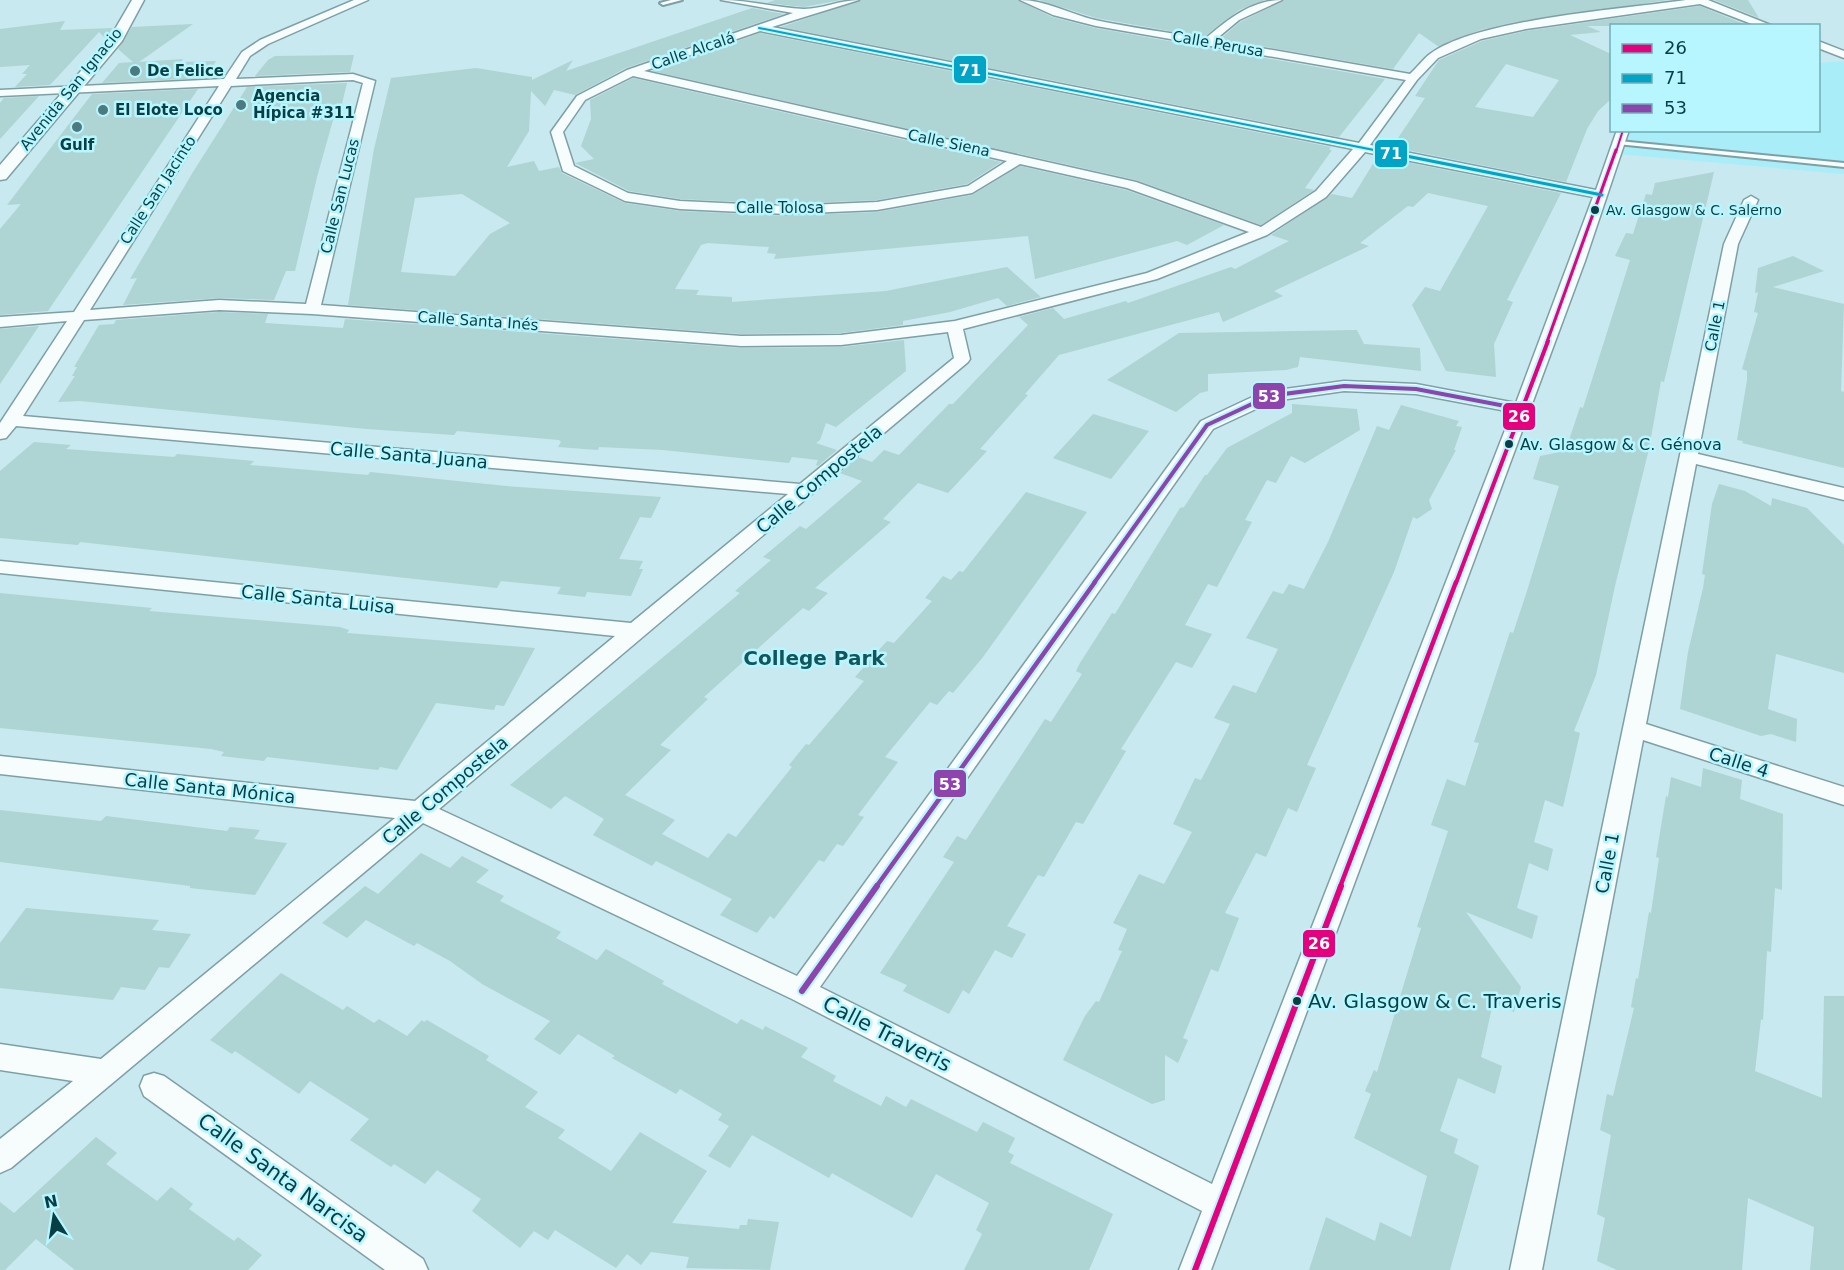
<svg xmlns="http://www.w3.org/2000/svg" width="1844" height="1270" font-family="'DejaVu Sans',sans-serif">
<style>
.built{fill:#a8edf7}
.building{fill:#aed4d4;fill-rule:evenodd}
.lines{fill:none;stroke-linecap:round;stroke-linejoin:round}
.service-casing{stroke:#7ea0a5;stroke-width:4}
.minor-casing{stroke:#7ea0a5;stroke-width:3}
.tertiary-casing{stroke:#7ea0a5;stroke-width:3}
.service{fill:#f7fcfd;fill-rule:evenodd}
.minor{fill:#f7fcfd;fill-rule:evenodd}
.tertiary{fill:#f7fcfd;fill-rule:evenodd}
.bus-1-far4-casing{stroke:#b7f6ff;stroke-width:4.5}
.bus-1-far3-casing{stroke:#b7f6ff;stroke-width:6}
.bus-1-far2-casing{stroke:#b7f6ff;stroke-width:8}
.bus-1-far1-casing{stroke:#b7f6ff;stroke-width:9}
.bus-1-casing{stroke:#b7f6ff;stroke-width:10}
.bus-2-far1-casing{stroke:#b7f6ff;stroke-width:4.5}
.bus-2-casing{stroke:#b7f6ff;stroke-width:6}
.bus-3-far2-casing{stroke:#b7f6ff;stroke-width:8}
.bus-3-far1-casing{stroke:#b7f6ff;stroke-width:9}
.bus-3-casing{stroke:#b7f6ff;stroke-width:10}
.bus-1-far4{stroke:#e5007d;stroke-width:2}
.bus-1-far3{stroke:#e5007d;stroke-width:3}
.bus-1-far2{stroke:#e5007d;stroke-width:4}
.bus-1-far1{stroke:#e5007d;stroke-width:4.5}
.bus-1{stroke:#e5007d;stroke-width:6}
.bus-2-far1{stroke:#00a4c7;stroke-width:2}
.bus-2{stroke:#00a4c7;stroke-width:3}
.bus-3-far2{stroke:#8e44ad;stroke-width:4}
.bus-3-far1{stroke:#8e44ad;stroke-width:4.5}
.bus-3{stroke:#8e44ad;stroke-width:6}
.poi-dot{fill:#4b7a80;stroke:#b7f6ff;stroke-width:2}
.bus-dot{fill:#083f45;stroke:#b7f6ff;stroke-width:2}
.labels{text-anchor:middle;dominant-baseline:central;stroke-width:5;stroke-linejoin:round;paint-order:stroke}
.far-bus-label{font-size:14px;fill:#083f45;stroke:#b7f6ff;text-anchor:start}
.far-street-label{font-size:15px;fill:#083f45;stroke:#b7f6ff}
.far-poi-label{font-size:15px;font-weight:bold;fill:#083f45;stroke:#b7f6ff;text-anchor:start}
.bus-label{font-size:16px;fill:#083f45;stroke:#b7f6ff;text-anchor:start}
.street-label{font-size:18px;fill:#083f45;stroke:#b7f6ff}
.neighbourhood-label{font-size:20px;font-weight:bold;fill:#12565d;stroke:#b7f6ff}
.near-bus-label{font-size:20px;fill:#083f45;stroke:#b7f6ff;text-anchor:start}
.near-street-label{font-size:21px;fill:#083f45;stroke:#b7f6ff}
.line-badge{stroke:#b7f6ff;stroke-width:2}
.badge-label{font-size:16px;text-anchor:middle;font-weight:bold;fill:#fff}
</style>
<rect width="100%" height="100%" fill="#c7e9ef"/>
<polygon class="built" points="1844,61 1844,174 1618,154 1628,131 1818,130 1819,63"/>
<g class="building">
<polygon points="775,0 841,0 804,7 767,3"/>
<polygon points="861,0 1018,0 1052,17 1095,28 1385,79 1339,137 781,27"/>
<polygon points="1039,0 1265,0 1239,10 1204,37 1096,18"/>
<polygon points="1284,0 1668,0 1515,22 1480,30 1439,47 1419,33 1393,69 1220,39 1240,22"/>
<polygon points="1714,0 1748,0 1759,18"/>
<path d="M1700,6L1749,26H1587L1601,32L1570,35L1611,54V99L1598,111L1587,129L1566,182L1392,147L1425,98L1415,96L1439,60L1482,41L1526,31ZM1506,64L1559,80L1533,117L1475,107Z"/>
<path d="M752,8L784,14L626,68L575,95L554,90L545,106L531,91L529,131L507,167L534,161L539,171L559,167L562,173L625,203L680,211L786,216L877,212L972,195L1020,166L1126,190L1224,225L1187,245L1177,241L1035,279L1028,236L774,259L776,254L767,253L769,247L708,243L701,245L675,289L699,290L696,295L732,297V302L886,291L1007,267L1041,297L1007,306L998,298L950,312L903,321V325L841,333L741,334L348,305L374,149L391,78L476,68L532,77V80L573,60L566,71ZM462,194L510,223L490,234L455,276L401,272L415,198Z"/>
<polygon points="65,21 60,30 113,28 106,39 99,32 50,85 15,87 27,74 22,74 30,65 0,67 0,29"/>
<polygon points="193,24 139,62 183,59 181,62 216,61 205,78 102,83 119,63 133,62 118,49 132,27"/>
<polygon points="760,33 1331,147 1329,150 1332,150 1305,188 1314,190 1261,225 1136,180 652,71"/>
<polygon points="354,55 350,72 255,76 268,60 275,56"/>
<polygon points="633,78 1001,162 967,184 877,200 786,204 680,199 629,191 575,163 594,159 581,146 591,119 590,100"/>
<polygon points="347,83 338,120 333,120 317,177 295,271 286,271 274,300 219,298 123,305 137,278 130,279 193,172 247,87"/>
<polygon points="198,89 48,311 0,315 0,229 21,204 7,205 92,94"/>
<polygon points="39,96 0,139 0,103 4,98"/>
<polygon points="1385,158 1561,193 1507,300 1513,302 1494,344 1496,377 1446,371 1412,305 1425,287 1440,291 1488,206 1428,193 1413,207 1408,206 1360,243 1369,246 1274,291 1283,296 1223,322 1219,312 1059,355 1025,394 1028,395 980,449 987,451 948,493 918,483 883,519 891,522 815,588 828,593 809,611 803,608 704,697 708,699 660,745 671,750 625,795 675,820 662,834 708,858 728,833 736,837 792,767 789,765 806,744 809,745 864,681 855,677 887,641 894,643 932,601 925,598 943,576 951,580 959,571 963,572 1026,492 1087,512 983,657 953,693 949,691 937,705 930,702 885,757 898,762 858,815 864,817 843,846 837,844 824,862 819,860 774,919 770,916 757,933 720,915 732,899 656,861 652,866 593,835 604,819 565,796 551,809 510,785 740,593 735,591 771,560 763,557 800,526 806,529 862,481 840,473 858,457 872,462 884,450 899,455 949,404 953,404 1028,325 1019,317 1053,308 1064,319 1126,301 1128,303 1231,267 1235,269 1289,241 1271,235 1332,194 1352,198 1376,159"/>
<polygon points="1714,172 1664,382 1661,381 1649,449 1615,586 1596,675 1574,731 1580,733 1563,807 1545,800 1534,842 1553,849 1548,871 1529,863 1517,908 1538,916 1532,939 1466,912 1521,987 1514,1012 1493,1003 1481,1057 1502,1066 1495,1094 1458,1078 1440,1131 1458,1139 1454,1153 1479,1166 1450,1270 1309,1270 1326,1217 1375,1241 1380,1222 1411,1237 1427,1176 1354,1138 1371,1094 1365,1091 1374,1070 1377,1072 1421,928 1417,927 1448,831 1431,825 1447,779 1465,786 1479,743 1474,742 1510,632 1513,633 1527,591 1559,486 1533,479 1540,456 1560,452 1563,441 1568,443 1580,407 1583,408 1630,260 1615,256 1626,233 1633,234 1646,194 1652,195 1655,183"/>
<polygon points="1793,256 1824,271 1773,287 1844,304 1841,391 1844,392 1844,468 1742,443 1743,441 1737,440 1747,380 1747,371 1742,369 1758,313 1754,312 1758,292 1755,293 1758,268"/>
<polygon points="219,312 268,314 265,323 343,328 345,319 741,348 841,347 904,340 906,371 836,427 826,423 820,440 816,443 837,450 818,466 816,465 818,460 792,457 789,463 663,450 599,447 598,450 558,447 561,442 559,440 457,431 454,435 367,429 80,401 58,402 75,376 72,376 77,367 74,367 99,325 114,324 116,320"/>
<polygon points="39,326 0,384 0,329"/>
<polygon points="1357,330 1364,344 1420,348 1421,371 1300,357 1298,367 1286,370 1208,374 1208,391 1200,393 1176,412 1107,380 1179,333"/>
<polygon points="1292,404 1357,409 1360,430 1305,463 1291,456 1276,483 1267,480 1245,520 1252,522 1217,587 1208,584 1185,625 1212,634 1192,668 1176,662 1121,749 1126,751 1083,824 1076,822 1044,877 1038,875 1007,926 1026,934 1012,958 995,950 969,994 963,990 949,1014 903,991 907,985 880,973 954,862 943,857 957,836 966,840 1045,719 1051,722 1082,674 1076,671 1080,663 1112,613 1115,614 1180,508 1184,507 1205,475 1207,475 1227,448 1292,413"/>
<polygon points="1401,405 1459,421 1456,426 1462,427 1454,450 1456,450 1429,500 1432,509 1417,519 1413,517 1394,572 1307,765 1316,768 1297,812 1288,808 1266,857 1256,853 1225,913 1239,918 1218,972 1211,969 1183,1038 1188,1040 1178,1063 1165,1055 1165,1100 1152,1104 1063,1060 1085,1016 1096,1001 1099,1002 1122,951 1118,950 1127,929 1113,923 1139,874 1164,884 1192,832 1173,824 1195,778 1201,780 1230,724 1214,718 1233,685 1256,693 1278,649 1246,638 1273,591 1283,594 1289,584 1304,589 1328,542 1377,426 1389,430"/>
<polygon points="1093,414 1149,431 1111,479 1053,458"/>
<polygon points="34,442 71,445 66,449 174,457 177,454 254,461 250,465 368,475 370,472 506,486 661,497 651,518 640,517 619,559 643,561 639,569 643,569 631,596 587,592 585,597 557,594 561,587 501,581 497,588 80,542 78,545 0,538 0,471"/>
<polygon points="1719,484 1745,491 1771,506 1772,498 1807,508 1844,545 1844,673 1776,654 1768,709 1797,719 1796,742 1771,734 1761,736 1680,709 1688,652 1703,588 1705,575 1702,574 1712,504"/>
<polygon points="0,593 152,608 149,611 340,627 349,630 347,633 535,648 504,706 496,705 494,710 436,703 397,770 380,767 378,770 267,757 264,761 221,756 224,752 211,749 0,728"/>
<polygon points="1703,768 1742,780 1740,799 1783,814 1782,890 1775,888 1771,952 1767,951 1763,1020 1761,1019 1755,1071 1822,1098 1824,996 1844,996 1844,1270 1810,1270 1814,1227 1748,1198 1742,1270 1617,1270 1597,1261 1605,1218 1597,1214 1611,1135 1600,1130 1607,1094 1613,1096 1634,1008 1631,1007 1636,978 1638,979 1649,912 1651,913 1659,858 1656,857 1666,796 1668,797 1671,777 1701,787"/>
<polygon points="0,810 101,821 106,816 227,831 230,827 260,830 254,839 287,843 255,895 190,888 190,886 0,862"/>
<polygon points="421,853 450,868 462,856 489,870 476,882 504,896 500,901 561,932 556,938 597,960 606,949 664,981 662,984 737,1024 741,1019 763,1030 765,1026 808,1048 801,1057 836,1076 833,1081 881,1106 886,1096 906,1107 911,1099 977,1132 983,1122 1015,1138 1008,1152 1014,1155 1010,1163 1113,1214 1089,1270 964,1270 982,1234 976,1230 989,1203 936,1174 912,1218 832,1173 829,1178 752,1135 730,1168 708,1156 729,1126 718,1120 722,1114 680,1089 676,1094 612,1058 615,1056 578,1034 560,1055 534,1039 550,1021 482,984 450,961 417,943 414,946 366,920 347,938 322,923 365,886 378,894"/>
<polygon points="26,908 159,920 152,930 191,934 169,968 159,967 145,990 121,987 113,1000 0,988 0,943"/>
<polygon points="281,973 343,1010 347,1006 374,1023 379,1019 407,1036 422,1020 424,1022 427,1020 489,1056 486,1060 538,1092 525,1107 565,1130 558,1138 611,1171 640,1132 707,1171 672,1223 739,1229 740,1225 747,1225 748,1219 779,1222 770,1270 686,1268 689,1257 651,1252 641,1265 627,1254 616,1268 555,1230 548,1240 534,1231 520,1248 472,1211 481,1199 437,1170 425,1184 394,1164 391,1167 350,1140 369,1119 310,1081 299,1094 235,1051 232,1054 210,1040"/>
<polygon points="96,1137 117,1153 106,1164 157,1201 171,1187 193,1204 189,1209 234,1241 238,1237 262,1255 248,1270 75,1270 36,1239 5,1270 0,1270 0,1202 14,1213"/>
</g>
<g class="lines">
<g class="service-casing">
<g id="service">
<polygon points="671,0 682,0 663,5 660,3"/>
<polygon points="1619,141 1844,163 1844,167 1617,144 1617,142"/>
</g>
</g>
<g class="minor-casing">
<g id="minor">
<path d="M354,0H368L268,44L250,56L236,79L353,74L375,81L321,305L741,336L841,335L955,321L1147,273L1249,232L1127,188L1020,164L972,193L877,210L786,214L680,209L625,201L563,171L551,132L577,96L627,70L793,13L721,0C749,0 776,8 804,9C822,9 840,0 859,0L772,27L1359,143L1406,80L1096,26L1053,15L1020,0C1045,0 1070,14 1095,20C1131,28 1168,32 1205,39C1227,20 1251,0 1282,0L1239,20L1215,40L1410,74C1417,68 1423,59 1430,54C1477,19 1624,9 1686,0H1708L1773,26H1757L1700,4L1526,29L1481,39L1438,58L1417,80L1370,145L1596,190L1617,130H1629L1585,261L1211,1270H1179L1202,1211L792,999L423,823L11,1168L0,1173V1139L73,1081L0,1070V1044L101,1059L395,818L0,774V756L415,801L615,636L0,573V561L631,623L788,494L16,426L6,438L0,439V423L67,321L0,327V317L74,312L219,86L0,96V90L224,79L242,52L260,40ZM760,31L1353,149L1316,191L1261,227L1136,182L644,71ZM633,76L1007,161L968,186L877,202L786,206L680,201L628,193L574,166L563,132L585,100ZM353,80L363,83L306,304L219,300L90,310L231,86ZM1365,152L1593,197L1516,403L1416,384L1344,381L1263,392L1201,421L797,976L439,809L968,362L970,359L963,329L1157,279L1267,235L1326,197ZM219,310L312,314L741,346L841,345L948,332L954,358L800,484L23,416L84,320ZM1344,391L1416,394L1512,412L1212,1184L820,987L1213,429L1273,401Z"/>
<polygon points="1818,41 1844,51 1844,58 1818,48"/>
<polygon points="1751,196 1758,200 1738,244 1698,454 1844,488 1844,500 1696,464 1646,724 1844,787 1844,805 1643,740 1542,1270 1510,1270 1724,244 1744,200"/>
<polygon points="154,1073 164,1076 423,1259 428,1270 385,1270 144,1096 140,1086 144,1076"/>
</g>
</g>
<g class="tertiary-casing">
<polygon id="tertiary" points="132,0 144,0 122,41 6,179 0,180 0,165 111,36"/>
</g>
<use href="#service" class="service"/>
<use href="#minor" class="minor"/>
<use href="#tertiary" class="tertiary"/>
<g class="bus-1-far4-casing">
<polyline id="bus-1-far4" points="1616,152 1623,130"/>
</g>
<g class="bus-1-far3-casing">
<polyline id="bus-1-far3" points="1547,342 1616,150"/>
</g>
<g class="bus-1-far2-casing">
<polyline id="bus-1-far2" points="1456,583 1548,341"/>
</g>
<g class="bus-1-far1-casing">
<polyline id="bus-1-far1" points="1340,887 1456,582"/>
</g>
<g class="bus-1-casing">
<polyline id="bus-1" points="1195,1270 1341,886"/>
</g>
<g class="bus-2-far1-casing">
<polyline id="bus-2-far1" points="759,28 1384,152"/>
</g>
<g class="bus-2-casing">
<polyline id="bus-2" points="1376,150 1602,195"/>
</g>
<g class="bus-3-far2-casing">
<polyline id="bus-3-far2" points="1094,583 1207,425 1269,396 1344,386 1416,389 1521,409"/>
</g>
<g class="bus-3-far1-casing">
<polyline id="bus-3-far1" points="876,887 1095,582"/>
</g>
<g class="bus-3-casing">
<polyline id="bus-3" points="802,991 877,886"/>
</g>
<use href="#bus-1-far4" class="bus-1-far4"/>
<use href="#bus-1-far3" class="bus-1-far3"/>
<use href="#bus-1-far2" class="bus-1-far2"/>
<use href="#bus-1-far1" class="bus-1-far1"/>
<use href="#bus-1" class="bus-1"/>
<use href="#bus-2-far1" class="bus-2-far1"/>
<use href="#bus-2" class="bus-2"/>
<use href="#bus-3-far2" class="bus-3-far2"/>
<use href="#bus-3-far1" class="bus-3-far1"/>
<use href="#bus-3" class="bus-3"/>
</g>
<g class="poi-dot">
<circle cx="135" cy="71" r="6"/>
<circle cx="241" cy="105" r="6"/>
<circle cx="103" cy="110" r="6"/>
<circle cx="77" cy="127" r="6"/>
</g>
<g class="bus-dot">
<circle cx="1595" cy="210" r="5"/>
<circle cx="1509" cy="444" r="5"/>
<circle cx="1297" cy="1001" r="5"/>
</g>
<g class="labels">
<g class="far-bus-label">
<text x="1606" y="210">Av. Glasgow &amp; C. Salerno</text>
</g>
<g class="far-street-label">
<text transform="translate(1218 44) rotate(10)">Calle Perusa</text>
<text transform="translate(693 51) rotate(-19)">Calle Alcalá</text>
<text transform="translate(71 89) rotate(-51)">Avenida San Ignacio</text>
<text transform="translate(949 143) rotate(12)">Calle Siena</text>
<text transform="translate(158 190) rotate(-57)">Calle San Jacinto</text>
<text transform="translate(340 196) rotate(-76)">Calle San Lucas</text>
<text x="780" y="208">Calle Tolosa</text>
<text transform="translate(478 321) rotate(4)">Calle Santa Inés</text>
<text transform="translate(1715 326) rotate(-79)">Calle 1</text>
</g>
<g class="far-poi-label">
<text x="147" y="71">De Felice</text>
<text x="253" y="96">Agencia<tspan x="253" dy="17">Hípica #311</tspan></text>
<text x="115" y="110">El Elote Loco</text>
<text x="77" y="145" text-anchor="middle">Gulf</text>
</g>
<g class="bus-label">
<text x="1520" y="444">Av. Glasgow &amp; C. Génova</text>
</g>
<g class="street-label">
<text transform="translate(409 455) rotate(5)">Calle Santa Juana</text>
<text transform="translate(819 479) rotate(-40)">Calle Compostela</text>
<text transform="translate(318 599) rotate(6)">Calle Santa Luisa</text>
<text transform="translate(1739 762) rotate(18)">Calle 4</text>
<text transform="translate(210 788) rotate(6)">Calle Santa Mónica</text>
<text transform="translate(445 790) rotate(-40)">Calle Compostela</text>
<text transform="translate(1607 863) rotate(-79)">Calle 1</text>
</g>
<g class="neighbourhood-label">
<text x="814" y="658">College Park</text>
</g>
<g class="near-bus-label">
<text x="1308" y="1001">Av. Glasgow &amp; C. Traveris</text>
</g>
<g class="near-street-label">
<text transform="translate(887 1034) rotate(27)">Calle Traveris</text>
<text transform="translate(283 1178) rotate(36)">Calle Santa Narcisa</text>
</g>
</g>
<g class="line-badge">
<rect x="953" y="55" width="34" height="29" rx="6" fill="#00a4c7"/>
<rect x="1374" y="139" width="34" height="29" rx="6" fill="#00a4c7"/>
<rect x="1252" y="382" width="34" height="28" rx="6" fill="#8e44ad"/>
<rect x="1502" y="402" width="34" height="29" rx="6" fill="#e5007d"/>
<rect x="933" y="769" width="34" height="29" rx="6" fill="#8e44ad"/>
<rect x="1302" y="929" width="34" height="29" rx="6" fill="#e5007d"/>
</g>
<g class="badge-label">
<text x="970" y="76">71</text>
<text x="1391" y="159">71</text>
<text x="1269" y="402">53</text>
<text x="1519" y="422">26</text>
<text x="950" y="790">53</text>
<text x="1319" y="949">26</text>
</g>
<rect x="1610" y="24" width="210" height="108" fill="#b7f6ff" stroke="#71adb5" stroke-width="1.5"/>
<rect x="1622" y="44" width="30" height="9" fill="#e5007d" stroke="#71adb5" stroke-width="1.5"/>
<text x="1664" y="54" font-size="18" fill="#083f45">26</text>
<rect x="1622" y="74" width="30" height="9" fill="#00a4c7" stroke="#71adb5" stroke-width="1.5"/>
<text x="1664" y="84" font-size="18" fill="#083f45">71</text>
<rect x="1622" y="104" width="30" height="9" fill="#8e44ad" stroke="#71adb5" stroke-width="1.5"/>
<text x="1664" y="114" font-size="18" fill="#083f45">53</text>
<g transform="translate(54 1216) rotate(348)" stroke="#b7f6ff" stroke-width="4.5" paint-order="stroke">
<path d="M0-4.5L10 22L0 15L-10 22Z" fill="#083f45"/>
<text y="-9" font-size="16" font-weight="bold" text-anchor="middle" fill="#083f45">N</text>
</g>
</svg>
